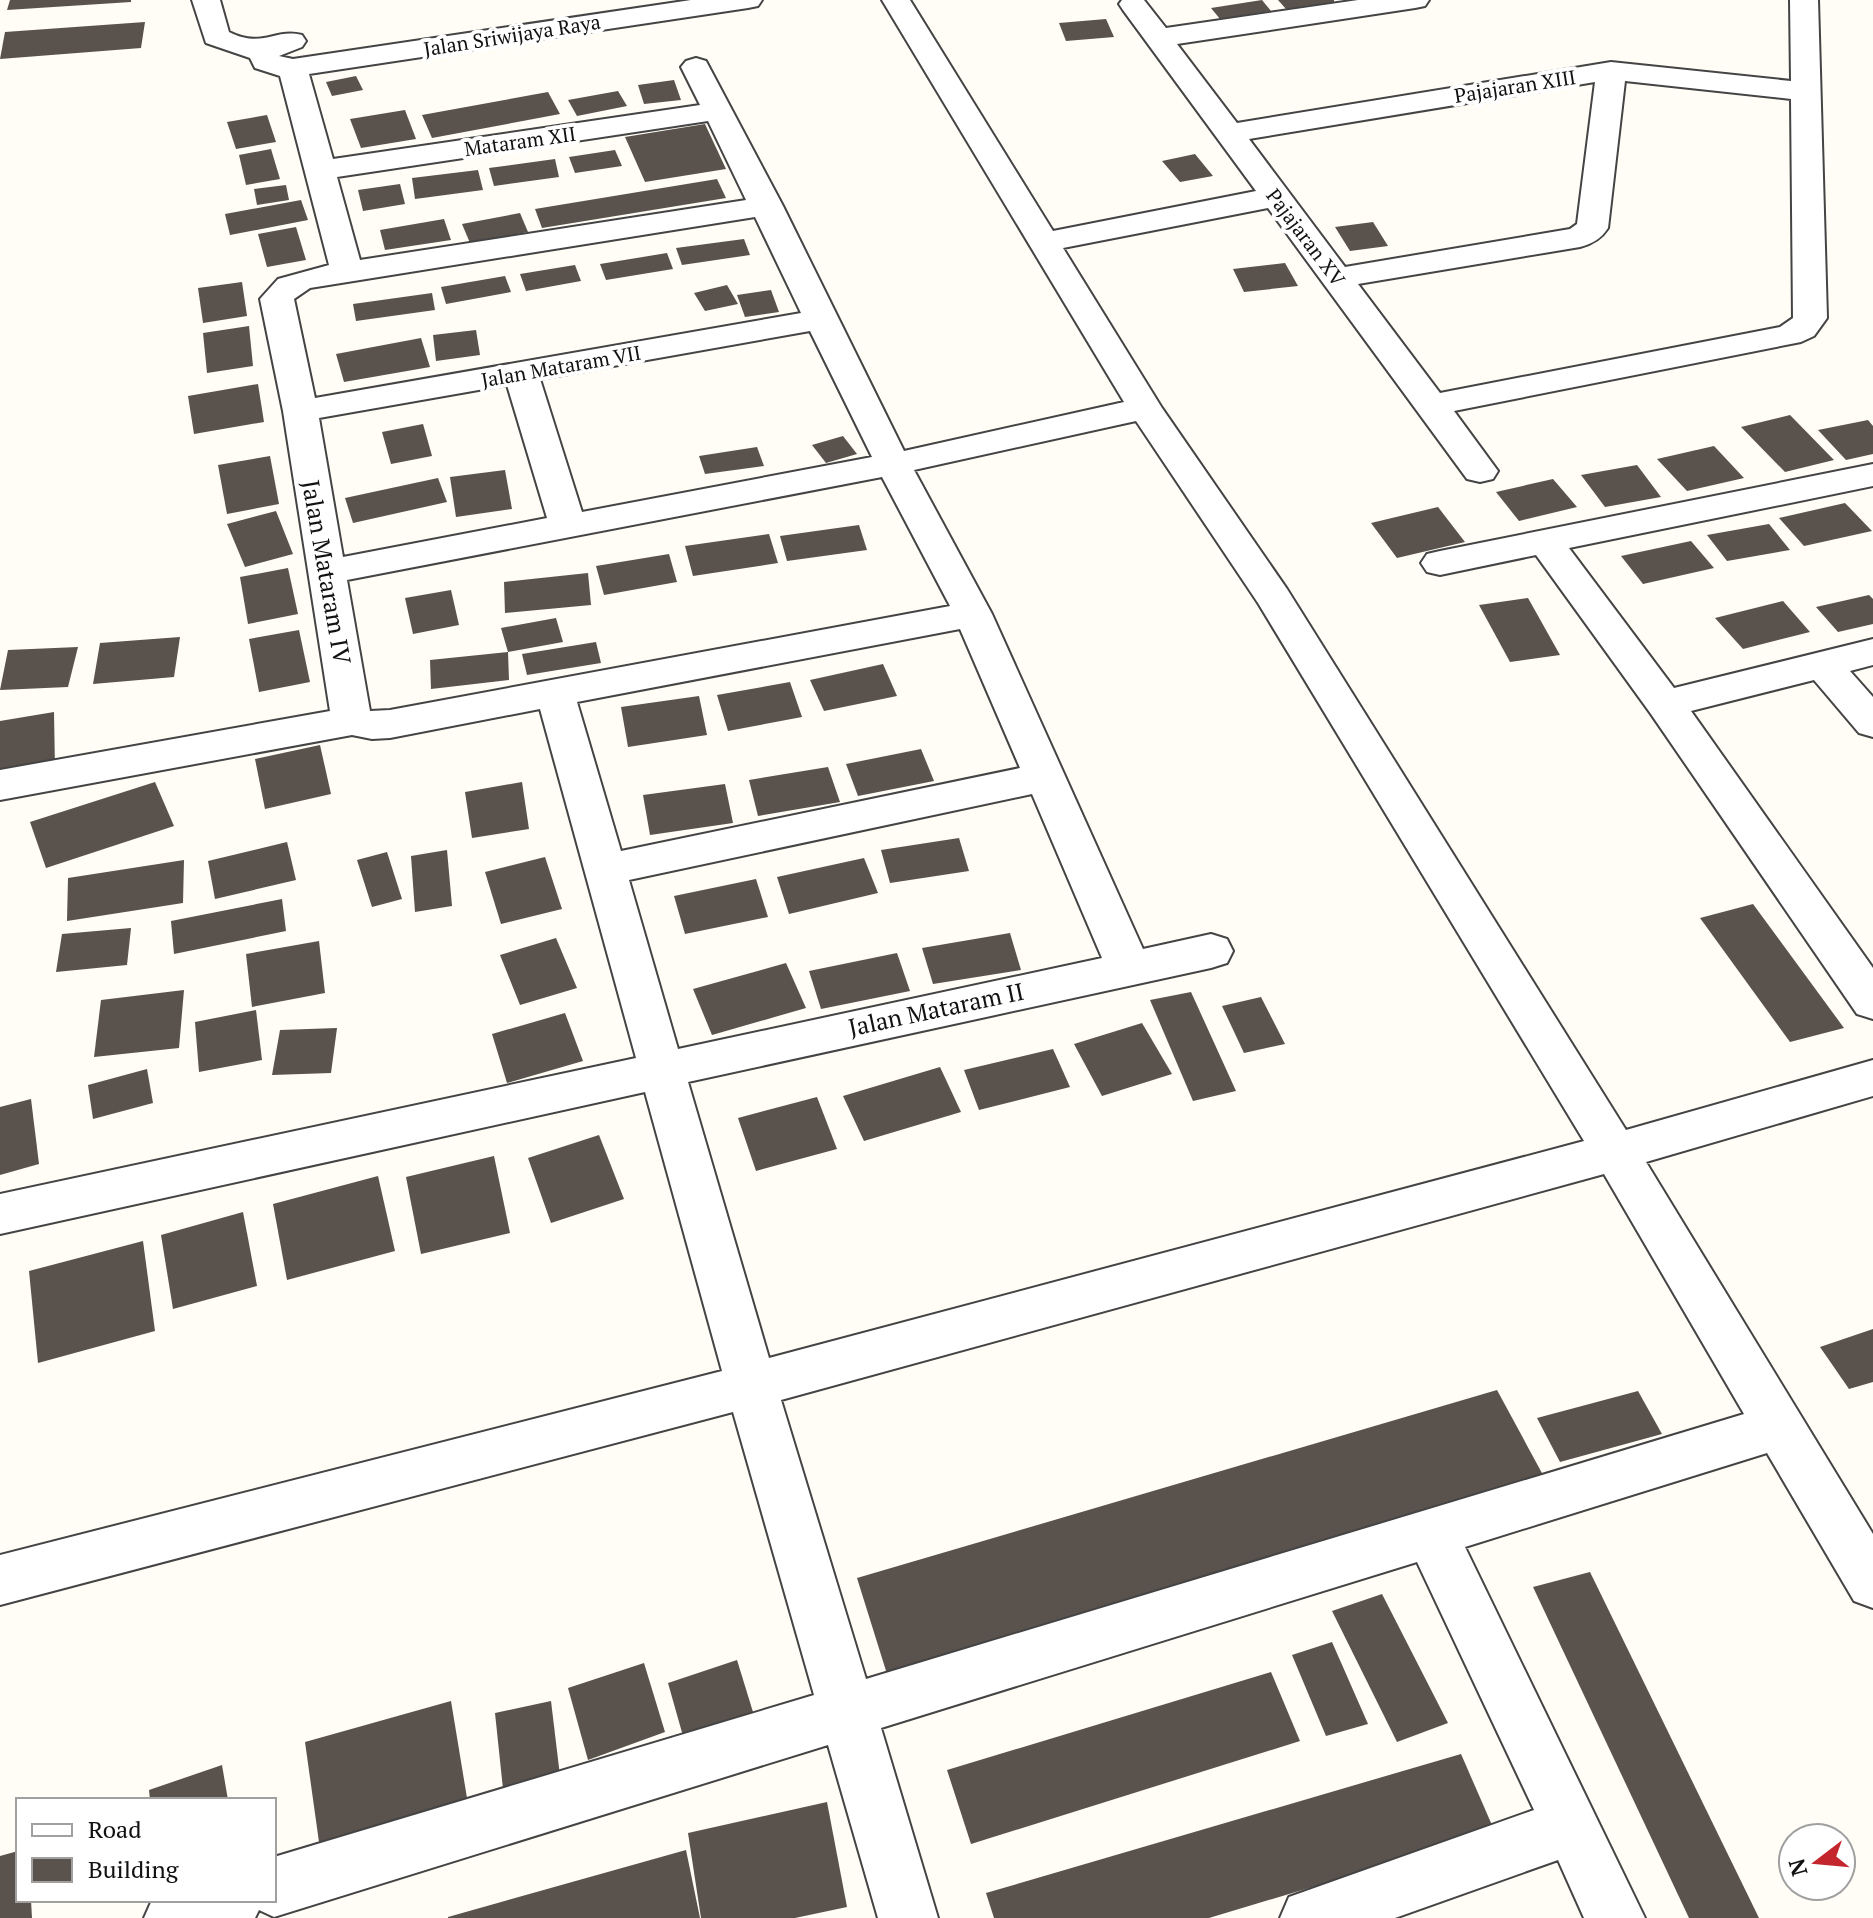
<svg xmlns="http://www.w3.org/2000/svg" width="1873" height="1918" font-family="'PT Serif',serif">
<style>
.building{fill:#5a524d}
.lines{fill:none;stroke-linecap:round;stroke-linejoin:round}
.minor-casing{stroke:#444;stroke-width:4}
.minor{fill:#fff;fill-rule:evenodd}
.labels{text-anchor:middle;dominant-baseline:central;stroke-width:8;stroke-linejoin:round;paint-order:stroke}
.far-street-label{font-size:20px;fill:#111;stroke:#fff}
.street-label{font-size:24px;fill:#111;stroke:#fff}
</style>
<rect width="100%" height="100%" fill="#fffdf5"/>
<g class="building">
<polygon points="10,0 131,0 131,2 7,10"/>
<polygon points="1262,0 1271,11 1220,19 1211,8"/>
<polygon points="1278,0 1334,0 1334,2 1286,9"/>
<polygon points="1106,19 1114,37 1066,41 1059,23"/>
<polygon points="145,22 141,48 0,59 5,32"/>
<polygon points="356,76 363,90 332,96 326,82"/>
<polygon points="674,80 681,100 644,104 638,85"/>
<polygon points="618,91 627,106 577,116 568,100"/>
<polygon points="548,92 560,114 432,138 422,115"/>
<polygon points="405,110 416,139 361,148 350,119"/>
<polygon points="267,115 276,142 236,149 227,122"/>
<polygon points="705,124 726,169 645,182 625,137"/>
<polygon points="271,149 280,179 246,185 239,155"/>
<polygon points="615,150 622,166 575,173 569,157"/>
<polygon points="1195,154 1213,176 1180,182 1162,161"/>
<polygon points="555,159 559,177 494,186 489,168"/>
<polygon points="478,170 483,190 415,199 412,178"/>
<polygon points="717,179 726,198 542,228 535,209"/>
<polygon points="400,184 405,204 363,211 358,190"/>
<polygon points="286,185 289,200 257,205 254,189"/>
<polygon points="301,200 308,220 230,235 225,214"/>
<polygon points="520,213 528,232 470,243 462,224"/>
<polygon points="444,219 451,240 385,250 380,230"/>
<polygon points="1373,222 1388,246 1350,251 1335,227"/>
<polygon points="296,227 306,260 267,267 258,234"/>
<polygon points="744,239 750,255 682,265 676,248"/>
<polygon points="667,253 673,269 606,280 600,264"/>
<polygon points="1285,263 1298,286 1244,292 1233,269"/>
<polygon points="575,265 581,281 526,291 520,274"/>
<polygon points="505,276 511,292 446,304 441,287"/>
<polygon points="242,282 247,316 203,323 198,288"/>
<polygon points="727,285 738,304 705,311 694,293"/>
<polygon points="771,290 779,312 745,317 737,295"/>
<polygon points="432,293 435,310 356,321 353,304"/>
<polygon points="249,326 253,366 207,373 203,333"/>
<polygon points="476,330 480,355 436,361 433,335"/>
<polygon points="421,338 430,367 344,382 336,354"/>
<polygon points="258,384 264,422 194,434 188,396"/>
<polygon points="1790,415 1834,460 1785,472 1741,427"/>
<polygon points="1868,420 1873,426 1873,454 1846,460 1818,430"/>
<polygon points="423,424 432,456 391,464 382,432"/>
<polygon points="843,436 857,454 826,463 812,445"/>
<polygon points="1714,446 1744,478 1687,491 1657,459"/>
<polygon points="757,447 764,466 705,474 699,456"/>
<polygon points="270,456 279,504 227,514 218,465"/>
<polygon points="1637,465 1661,497 1605,507 1581,475"/>
<polygon points="505,470 512,509 456,517 450,477"/>
<polygon points="438,478 447,502 353,523 345,498"/>
<polygon points="1553,479 1577,507 1519,521 1496,492"/>
<polygon points="1845,503 1872,531 1804,546 1779,518"/>
<polygon points="1438,507 1465,542 1397,558 1371,523"/>
<polygon points="276,511 293,554 245,567 227,524"/>
<polygon points="1769,524 1790,550 1727,561 1707,535"/>
<polygon points="859,525 867,550 787,561 780,536"/>
<polygon points="769,534 778,563 693,576 685,546"/>
<polygon points="1691,541 1714,568 1643,584 1621,556"/>
<polygon points="669,554 677,582 604,595 596,566"/>
<polygon points="288,568 298,614 248,624 240,577"/>
<polygon points="588,573 591,605 505,613 504,582"/>
<polygon points="451,590 459,625 413,634 405,598"/>
<polygon points="1869,595 1873,599 1873,624 1838,632 1816,607"/>
<polygon points="1528,598 1560,655 1510,662 1479,605"/>
<polygon points="1783,601 1810,632 1743,649 1715,618"/>
<polygon points="556,618 563,642 508,652 501,628"/>
<polygon points="299,630 310,682 259,692 249,639"/>
<polygon points="180,637 174,677 93,684 100,643"/>
<polygon points="596,642 601,663 527,675 522,654"/>
<polygon points="78,647 68,687 0,690 8,650"/>
<polygon points="508,652 509,680 431,689 430,660"/>
<polygon points="883,664 897,696 824,711 810,680"/>
<polygon points="790,682 802,717 728,731 717,695"/>
<polygon points="699,696 707,735 628,747 621,707"/>
<polygon points="54,712 55,769 0,778 0,721"/>
<polygon points="320,745 331,794 265,809 255,759"/>
<polygon points="921,749 934,781 858,796 846,764"/>
<polygon points="828,767 840,802 758,816 749,780"/>
<polygon points="155,782 174,826 46,868 30,822"/>
<polygon points="522,782 529,829 472,838 465,792"/>
<polygon points="725,784 733,823 650,835 643,795"/>
<polygon points="959,838 969,871 890,883 881,850"/>
<polygon points="287,842 296,880 215,899 208,861"/>
<polygon points="447,850 452,906 415,912 411,856"/>
<polygon points="387,852 402,899 372,907 357,860"/>
<polygon points="545,857 562,909 501,924 485,872"/>
<polygon points="864,858 878,893 789,914 777,877"/>
<polygon points="184,860 183,903 67,921 68,878"/>
<polygon points="756,879 768,917 685,934 674,896"/>
<polygon points="282,899 286,931 174,954 171,921"/>
<polygon points="1753,904 1844,1028 1790,1042 1700,918"/>
<polygon points="131,928 127,965 56,972 62,934"/>
<polygon points="1010,933 1021,970 933,984 922,948"/>
<polygon points="556,938 577,988 520,1005 500,955"/>
<polygon points="319,941 325,993 252,1007 246,954"/>
<polygon points="897,953 910,991 821,1009 809,971"/>
<polygon points="786,963 806,1008 712,1035 693,989"/>
<polygon points="184,990 179,1048 94,1057 101,1000"/>
<polygon points="1191,992 1236,1091 1193,1101 1150,1000"/>
<polygon points="1261,997 1285,1044 1244,1053 1222,1006"/>
<polygon points="256,1010 262,1060 199,1072 195,1022"/>
<polygon points="565,1013 583,1061 507,1083 492,1034"/>
<polygon points="1142,1023 1172,1074 1102,1096 1074,1044"/>
<polygon points="337,1028 331,1073 272,1075 280,1030"/>
<polygon points="1053,1049 1070,1087 979,1110 964,1070"/>
<polygon points="940,1067 961,1112 864,1141 843,1096"/>
<polygon points="147,1069 153,1103 93,1119 88,1085"/>
<polygon points="817,1097 837,1149 756,1171 738,1118"/>
<polygon points="31,1099 39,1164 0,1175 0,1107"/>
<polygon points="599,1135 624,1199 551,1223 528,1158"/>
<polygon points="494,1156 510,1233 421,1254 406,1177"/>
<polygon points="378,1176 395,1251 287,1280 273,1204"/>
<polygon points="243,1212 257,1286 173,1309 161,1235"/>
<polygon points="143,1241 155,1331 38,1363 29,1271"/>
<polygon points="1873,1329 1873,1382 1849,1389 1820,1347"/>
<polygon points="1497,1390 1543,1475 887,1674 857,1578"/>
<polygon points="1638,1391 1662,1434 1560,1462 1537,1418"/>
<polygon points="1590,1572 1759,1918 1689,1918 1533,1587"/>
<polygon points="1382,1594 1448,1723 1397,1742 1332,1611"/>
<polygon points="1332,1642 1368,1724 1326,1736 1292,1655"/>
<polygon points="737,1660 753,1712 683,1736 668,1683"/>
<polygon points="644,1663 665,1732 588,1760 568,1688"/>
<polygon points="1271,1672 1300,1741 971,1844 947,1770"/>
<polygon points="451,1701 467,1798 319,1842 305,1742"/>
<polygon points="551,1701 560,1776 503,1789 495,1713"/>
<polygon points="1461,1754 1495,1832 1209,1918 994,1918 986,1893"/>
<polygon points="222,1765 228,1800 150,1800 149,1790"/>
<polygon points="827,1802 847,1907 795,1918 701,1918 688,1833"/>
<polygon points="686,1850 700,1918 448,1918 448,1917"/>
<polygon points="18,1851 18,1900 31,1900 32,1918 0,1918 0,1856"/>
</g>
<g class="lines">
<g class="minor-casing">
<g id="minor">
<path d="M192,0H220L229,32C263,49 274,28 302,35L306,41L302,47L279,56L293,59L691,0H762L758,6L748,8L309,74L333,159L700,105L681,67L686,61L696,58L706,61L783,206L904,451L1124,402L882,0H910L1053,231L1256,191L1123,10L1119,4L1122,0H1144L1166,28L1358,0H1429L1425,6L1415,8L1177,44L1237,123L1611,62L1791,81L1790,0H1818L1827,318L1814,336L1801,342L1454,411L1498,471L1493,479L1480,482L1467,479L1268,208L1063,248L1162,408L1287,589L1626,1130L1873,1060V1096L1646,1162L1873,1534V1608L1854,1601L1767,1453L1465,1547L1645,1918H1584L1558,1860L1395,1918H1280L1289,1897L1534,1810L1417,1562L881,1728L938,1918H878L828,1745L274,1917L259,1910L255,1918H144L152,1900H274V1857L814,1695L733,1412L0,1605V1555L722,1371L645,1092L0,1234V1194L636,1058L540,709L390,738L372,739L352,735L0,800V770L330,711L283,411L260,299L278,279L329,265L280,76L255,68L250,58L206,43ZM1625,81L1791,99L1793,318L1780,327L1440,393L1358,284L1580,247C1592,244 1601,239 1608,228ZM1595,82L1577,224L1570,229L1345,267L1249,139ZM708,121L746,200L360,260L337,177ZM755,217L801,313L315,398L294,299L310,288ZM810,331L872,457L582,512L540,379ZM507,385L547,518L343,557L319,418ZM1136,421L1258,603L1584,1141L769,1358L688,1082L1211,968L1227,963L1233,951L1227,939L1211,934L1143,949L992,614L914,470ZM882,477L950,606L390,710L370,711L347,580ZM960,629L1020,768L621,851L577,702ZM1032,794L1102,958L678,1049L629,880ZM1604,1174L1744,1414L866,1679L781,1400Z"/>
<polygon points="1873,464 1873,486 1569,548 1674,688 1873,639 1873,665 1850,671 1873,697 1873,737 1859,733 1814,680 1691,711 1873,968 1873,1019 1857,1014 1651,714 1536,555 1440,575 1427,572 1421,563 1427,554 1440,551"/>
</g>
</g>
<use href="#minor" class="minor"/>
</g>
<g class="labels">
<g class="far-street-label">
<text transform="translate(512 35) rotate(-9)">Jalan Sriwijaya Raya</text>
<text transform="translate(1515 86) rotate(-9)">Pajajaran XIII</text>
<text transform="translate(520 141) rotate(-8)">Mataram XII</text>
<text transform="translate(1306 237) rotate(53)">Pajajaran XV</text>
<text transform="translate(561 366) rotate(-10)">Jalan Mataram VII</text>
</g>
<g class="street-label">
<text transform="translate(327 572) rotate(80)">Jalan Mataram IV</text>
<text transform="translate(936 1009) rotate(-12)">Jalan Mataram II</text>
</g>
</g>
<rect x="16" y="1798" width="260" height="104" fill="#ffffff" stroke="#a0a0a0" stroke-width="2"/>
<rect x="32" y="1824" width="40" height="12" fill="#ffffff" stroke="#a0a0a0" stroke-width="2"/>
<text x="88" y="1838" font-size="24" fill="#111111">Road</text>
<rect x="32" y="1858" width="40" height="24" fill="#5a524d" stroke="#a0a0a0" stroke-width="2"/>
<text x="88" y="1878" font-size="24" fill="#111111">Building</text>
<g transform="translate(1817 1862) rotate(254)"><circle r="38" fill="#ffffff" stroke="#a0a0a0" stroke-width="2"/>
<path d="M0-6L14 30L0 20L-14 30Z" fill="#c4262e"/>
<text y="-12" font-size="22" font-weight="bold" text-anchor="middle" fill="#111111">N</text>
</g>
</svg>
